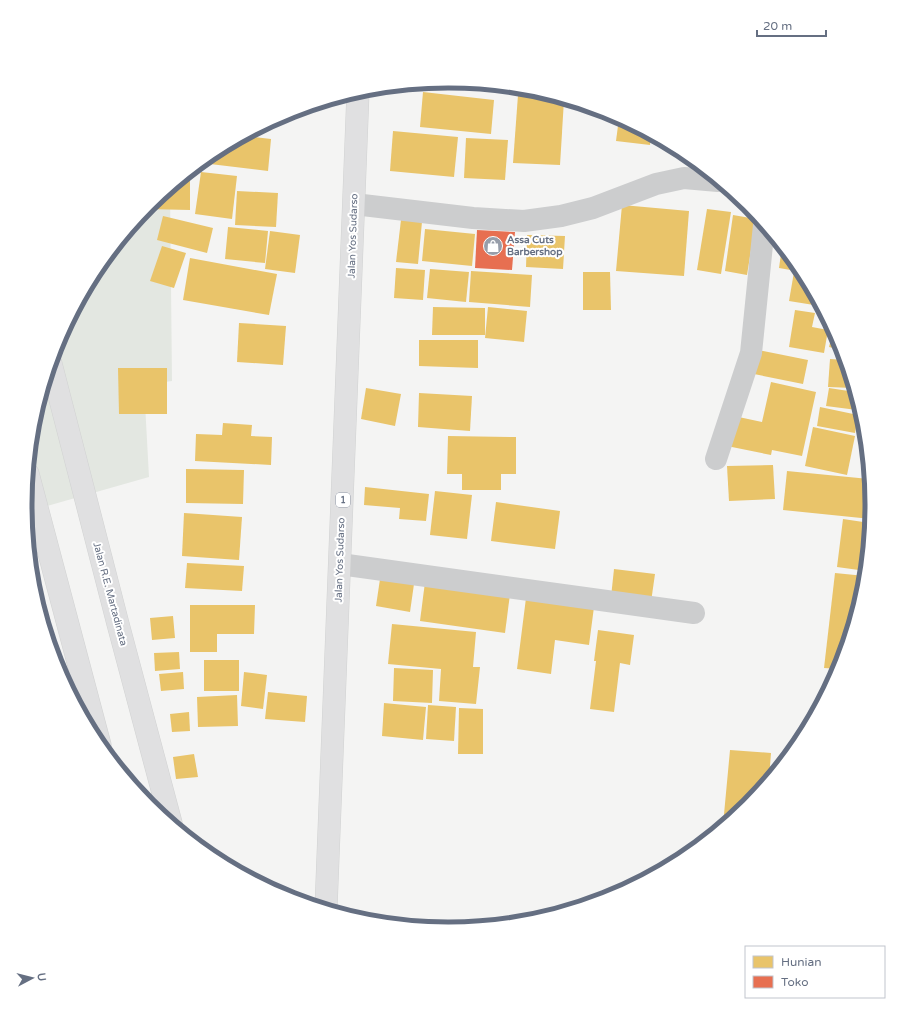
<svg xmlns="http://www.w3.org/2000/svg" width="897" height="1010" font-family="'Varela Round',sans-serif">
<style>
.green{fill:#e3e7e1}
.homes{fill:#e9c46a}
.shops{fill:#e76f51}
.lines{fill:none;stroke-linecap:round;stroke-linejoin:round}
.highway-casing{stroke:#d1d2d2;stroke-width:23}
.minor{stroke:#cccdce;stroke-width:22}
.highway{stroke:#e0e0e1;stroke-width:22}
.labels{text-anchor:middle;dominant-baseline:central;stroke-width:4;stroke-linejoin:round;paint-order:stroke}
.shield{fill:#fff;stroke:#939aa8;stroke-width:1}
.shield-label{font-size:9px;font-weight:bold;fill:#656f82}
.street-label{font-size:10px;fill:#656f82;stroke:#fff}
.poi-label{font-size:10px;font-weight:bold;fill:#656f82;stroke:#fff;text-anchor:start}
.rim{fill:none;stroke:#656f82;stroke-width:5}
</style>
<rect width="100%" height="100%" fill="#f4f4f3"/>
<g class="green">
<polygon points="170,189 172,381 144,385 149,477 26,512 25,505 33,422 57,343 97,270 149,205"/>
<polygon points="29,543 66,683 57,667 33,587"/>
</g>
<g class="homes">
<polygon points="449,82 458,83 410,87 410,85"/>
<polygon points="423,92 494,100 491,134 420,127"/>
<polygon points="518,95 556,97 564,100 560,165 513,163"/>
<polygon points="619,118 651,135 650,145 616,141"/>
<polygon points="393,131 458,137 454,177 390,171"/>
<polygon points="245,136 271,139 268,171 210,164 211,155 213,153"/>
<polygon points="466,138 508,140 505,180 464,178"/>
<polygon points="201,172 237,176 232,219 195,214"/>
<polygon points="184,177 190,177 190,210 146,209"/>
<polygon points="237,191 278,193 276,227 235,225"/>
<polygon points="622,205 689,211 684,276 616,271"/>
<polygon points="707,209 731,212 721,274 697,270"/>
<polygon points="733,215 756,219 747,275 725,271"/>
<polygon points="163,216 213,228 207,253 157,240"/>
<polygon points="401,220 422,222 418,264 396,262"/>
<polygon points="228,227 268,231 265,263 225,259"/>
<polygon points="425,229 475,234 472,266 422,261"/>
<polygon points="270,231 300,235 295,273 265,269"/>
<polygon points="527,235 565,236 563,269 526,267"/>
<polygon points="162,246 186,253 174,288 150,281"/>
<polygon points="782,247 801,270 802,272 779,268"/>
<polygon points="190,258 277,274 269,315 183,300"/>
<polygon points="396,268 425,270 423,300 394,298"/>
<polygon points="430,269 469,272 466,302 427,298"/>
<polygon points="471,271 532,275 530,307 469,302"/>
<polygon points="583,272 610,272 611,310 583,310"/>
<polygon points="794,272 803,274 820,306 789,301"/>
<polygon points="433,307 485,308 485,335 432,335"/>
<polygon points="488,307 527,311 524,342 485,338"/>
<polygon points="795,310 815,313 812,327 828,330 824,353 789,347"/>
<polygon points="239,323 286,326 283,365 237,362"/>
<polygon points="833,331 840,343 842,350 829,347"/>
<polygon points="419,340 478,340 478,368 419,366"/>
<polygon points="758,350 808,360 803,384 754,374"/>
<polygon points="830,359 845,360 853,388 828,387"/>
<polygon points="118,368 167,368 167,414 119,414"/>
<polygon points="771,382 816,392 802,456 772,450 771,455 727,446 734,416 762,422"/>
<polygon points="366,388 401,394 395,426 361,419"/>
<polygon points="829,388 855,392 858,403 857,410 826,406"/>
<polygon points="419,393 472,396 470,431 418,427"/>
<polygon points="820,407 858,415 855,433 817,426"/>
<polygon points="223,423 252,425 251,436 272,437 271,465 195,461 196,434 222,435"/>
<polygon points="813,427 855,436 847,475 805,466"/>
<polygon points="448,436 516,437 516,474 501,474 501,490 462,490 462,474 447,474"/>
<polygon points="773,465 775,499 729,501 727,466"/>
<polygon points="186,469 244,470 243,504 186,503"/>
<polygon points="787,471 869,479 872,505 871,519 783,510"/>
<polygon points="365,487 429,494 426,521 399,519 400,508 364,505"/>
<polygon points="435,491 472,495 467,539 430,535"/>
<polygon points="496,502 560,511 555,549 491,541"/>
<polygon points="184,513 242,517 239,560 182,556"/>
<polygon points="843,519 870,523 866,571 837,567"/>
<polygon points="187,563 244,566 242,591 185,588"/>
<polygon points="614,569 655,574 651,602 611,597"/>
<polygon points="835,573 865,576 864,588 839,669 824,668"/>
<polygon points="380,579 414,584 410,612 376,606"/>
<polygon points="425,582 510,594 505,633 420,621"/>
<polygon points="526,598 594,607 589,645 555,640 551,674 517,669"/>
<polygon points="190,605 255,605 254,634 217,634 217,652 190,652"/>
<polygon points="173,616 175,638 152,640 150,618"/>
<polygon points="392,624 476,632 473,667 480,667 476,704 439,701 441,669 388,664"/>
<polygon points="598,630 634,635 630,665 620,663 614,712 590,709 596,661 594,661"/>
<polygon points="179,652 180,669 155,671 154,653"/>
<rect x="204" y="660" width="35" height="31"/>
<polygon points="394,668 433,670 432,703 393,701"/>
<polygon points="183,672 184,689 161,691 159,674"/>
<polygon points="244,672 267,675 263,709 241,706"/>
<polygon points="268,692 307,696 305,722 265,719"/>
<polygon points="237,695 238,726 198,727 197,697"/>
<polygon points="384,703 426,707 423,740 382,736"/>
<polygon points="428,705 456,707 454,741 426,739"/>
<polygon points="459,708 483,709 483,754 458,754"/>
<polygon points="189,712 190,731 172,732 170,714"/>
<polygon points="730,750 771,753 769,779 748,805 723,825"/>
<polygon points="194,754 198,777 176,779 173,757"/>
</g>
<polygon class="shops" points="477,230 515,232 512,270 475,268"/>
<g class="lines">
<g class="highway-casing">
<g id="highway">
<polyline points="51,364 118,624 171,823"/>
<polyline points="28,474 100,745"/>
<polyline points="326,908 358,92"/>
</g>
</g>
<g class="minor">
<polyline points="354,204 473,218 524,221 561,216 593,208 656,184 684,178 718,181"/>
<polyline points="716,459 751,353 764,225"/>
<polyline points="340,564 694,613"/>
</g>
<use href="#highway" class="highway"/>
</g>
<defs>
<g id="shop-disc" transform="scale(1)"><circle r="9.5" fill="#979eaa" stroke="#fff"/><path d="M-5-2.5h2.3a2.7 3.5 0 0 1 5.4 0H5L5.5 6h-11ZM-1.5-2.5h3a1.5 2.3 0 0 0-3 0Z" fill="#fff"/></g>
</defs>
<g fill-rule="evenodd">
<use href="#shop-disc" x="493" y="246"/>
</g>
<g class="labels">
<rect class="shield" x="336" y="493" width="14" height="14" rx="3"/>
<g class="shield-label">
<text x="343" y="500">1</text>
</g>
<g class="street-label">
<text transform="translate(353 236) rotate(-88)">Jalan Yos Sudarso</text>
<text transform="translate(340 560) rotate(-88)">Jalan Yos Sudarso</text>
<text transform="translate(110 594) rotate(75)">Jalan R.E. Martadinata</text>
</g>
<g class="poi-label">
<text x="507" y="240">Assa Cuts<tspan x="507" dy="12">Barbershop</tspan></text>
</g>
</g>
<path d="M0 0H897V1010H0ZM448 88H449A416 416 0 0 1 865 504V506A416 416 0 0 1 449 922H448A416 416 0 0 1 32 506V504A416 416 0 0 1 448 88Z" fill="#fff" fill-rule="evenodd"/>
<path class="rim" d="M448 88H449A416 416 0 0 1 865 504V506A416 416 0 0 1 449 922H448A416 416 0 0 1 32 506V504A416 416 0 0 1 448 88Z"/>
<rect x="745" y="946" width="140" height="52" fill="#ffffff" stroke="#c1c5cd"/>
<rect x="753" y="956" width="20" height="12" fill="#e9c46a" stroke="#c1c5cd"/>
<text x="781" y="966" font-size="12" fill="#656f82">Hunian</text>
<rect x="753" y="976" width="20" height="12" fill="#e76f51" stroke="#c1c5cd"/>
<text x="781" y="986" font-size="12" fill="#656f82">Toko</text>
<g transform="translate(32 978) rotate(83)" stroke="#ffffff" stroke-width="3" paint-order="stroke">
<path d="M0-3L7 15L0 10L-7 15Z" fill="#656f82"/>
<text y="-6" font-size="11" font-weight="bold" text-anchor="middle" fill="#656f82">U</text>
</g>
<path d="M757 30v6h69v-6" fill="none" stroke="#656f82" stroke-width="2"/>
<text x="763" y="30" font-size="12" fill="#656f82" stroke="#ffffff" stroke-width="3" paint-order="stroke">20 m</text>
</svg>
